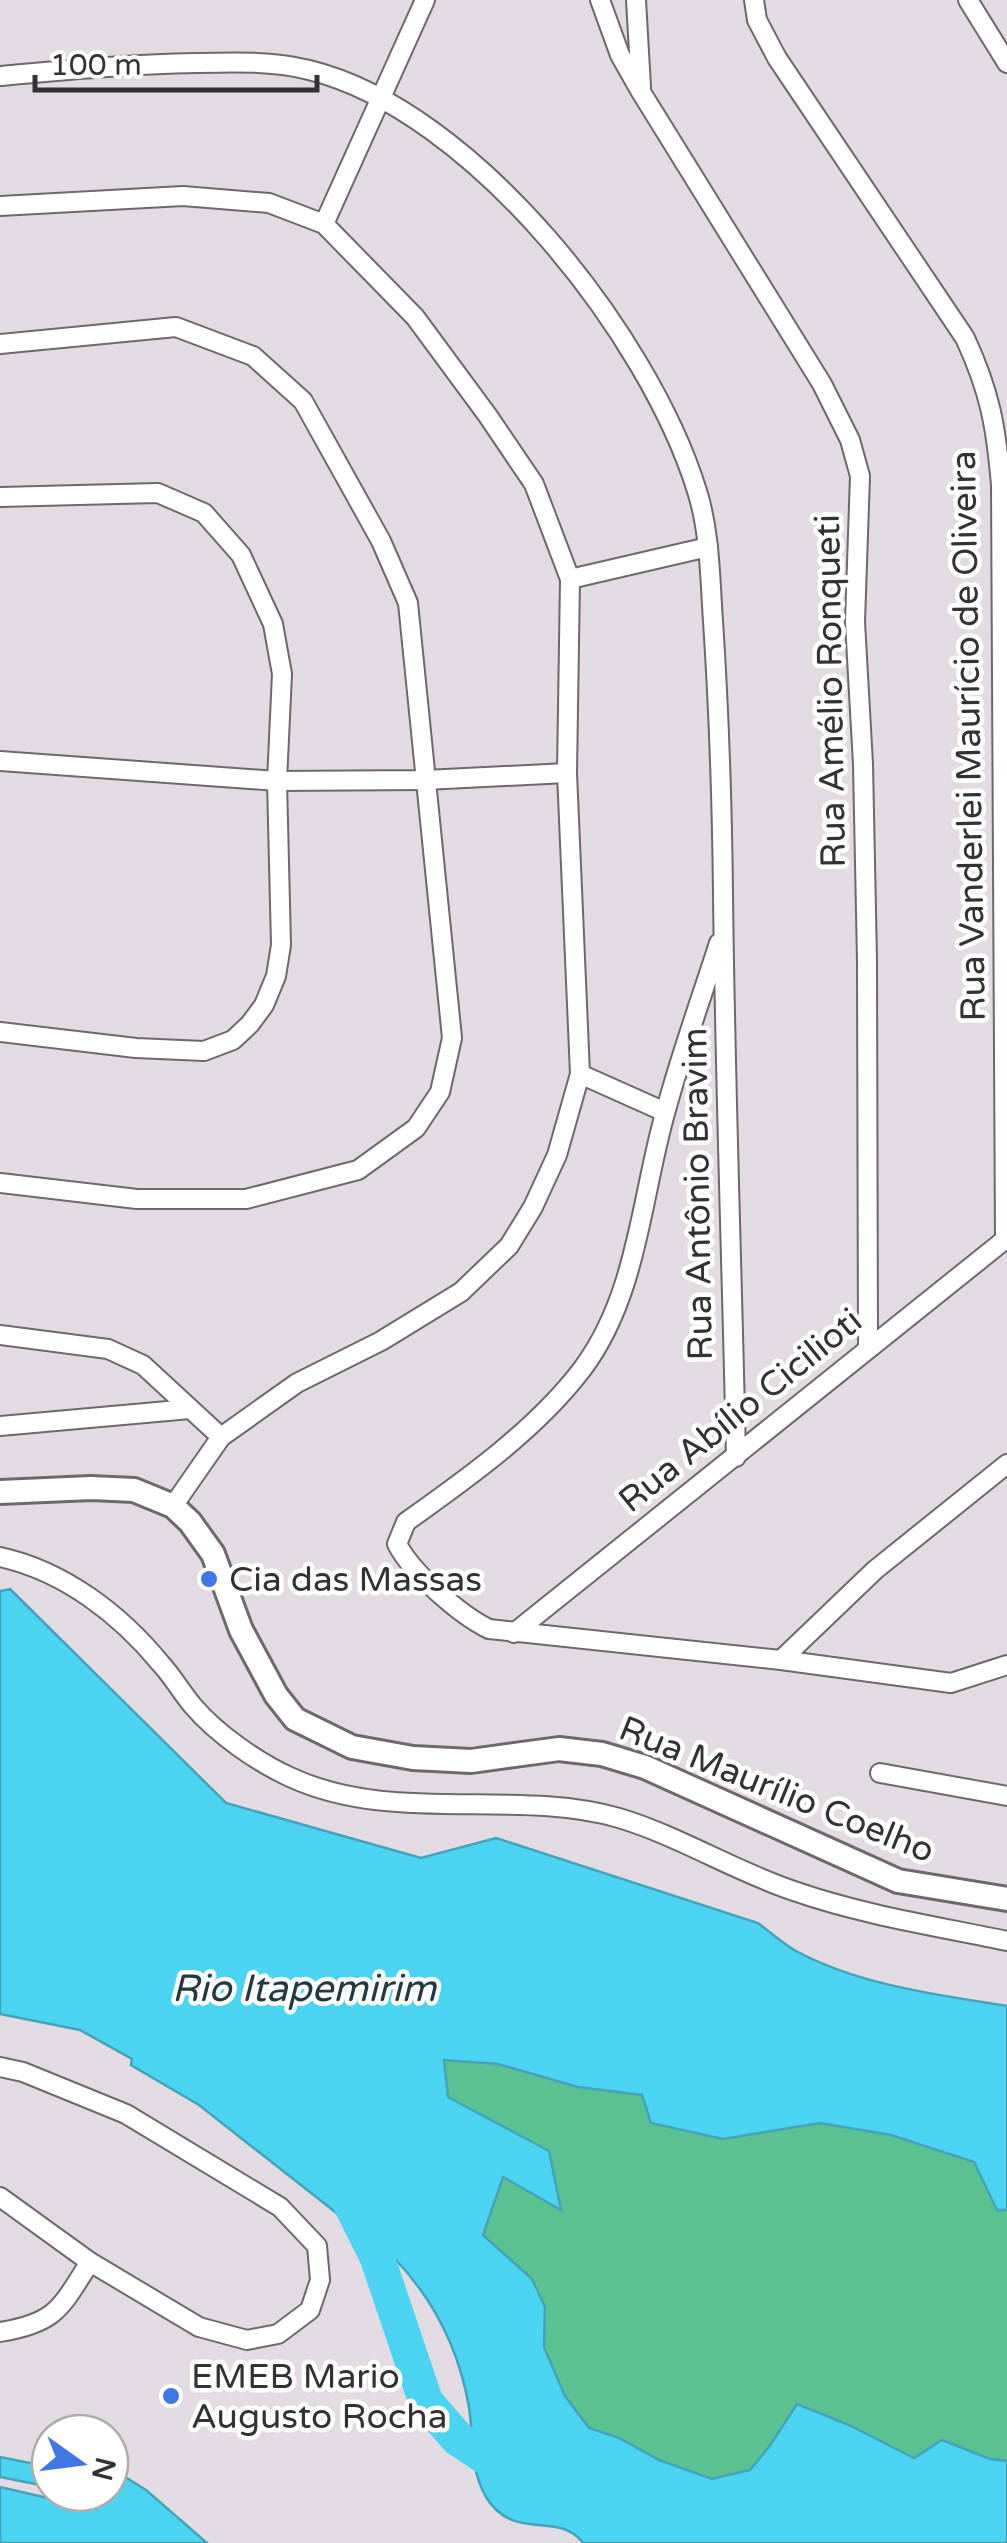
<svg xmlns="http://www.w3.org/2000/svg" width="1007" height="2543" font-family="'Varela Round',sans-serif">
<rect width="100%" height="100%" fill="#e3dbe2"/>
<polygon fill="#5ac290" points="444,2059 498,2064 578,2087 642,2095 723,2139 820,2123 891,2135 974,2162 997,2210 1007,2210 1007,2461 990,2459 942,2440 914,2458 849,2425 797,2404 769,2447 750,2470 712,2479 659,2460 619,2438 589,2428 565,2396 544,2347 545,2308 532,2279 483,2236 503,2176 560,2209 549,2152 448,2097"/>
<g fill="#4bd4f1" stroke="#44a3b8" stroke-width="2.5">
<path d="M 10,1589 L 226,1803 L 421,1858 L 496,1838 L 758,1923 C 770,1932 783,1944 796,1951 C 859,1985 938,1995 1007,2006 L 1007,2210 L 997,2210 L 974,2162 L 891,2135 L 820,2123 L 723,2139 L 651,2123 L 642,2095 L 578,2087 L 498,2064 L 444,2060 L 448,2097 L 549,2151 L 561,2210 L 503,2177 L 483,2235 L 532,2279 L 545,2307 L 544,2347 L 565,2396 L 589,2428 L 619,2438 L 659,2460 L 712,2479 L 750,2470 L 769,2447 L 797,2404 L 849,2425 L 914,2458 L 942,2440 L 990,2459 L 1007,2461 L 1007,2543 L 583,2543 C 559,2510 514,2543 486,2497 C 469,2467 474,2439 469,2407 C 459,2350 435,2301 395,2259 L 199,2105 L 131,2065 L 132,2059 L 80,2030 L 0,2014 L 0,1591 Z"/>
<polygon points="0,2457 50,2467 50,2487 0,2477"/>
<polygon points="114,2470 146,2490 207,2543 0,2543 0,2487 96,2509 99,2497 81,2493 110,2493 110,2472"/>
</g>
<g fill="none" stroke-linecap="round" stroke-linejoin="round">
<polyline stroke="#4bd4f1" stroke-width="35" points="347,2197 377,2257 426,2402 458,2439 511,2474"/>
<defs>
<g id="minor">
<polyline points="600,0 620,55 641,92 822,384 850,440 860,476 855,622 863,764 867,961 868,1348"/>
<polyline points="636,0 641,87"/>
<path d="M 754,0 L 757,20 L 777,58 L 965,338 C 990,392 996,426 1001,485 L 1005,1240"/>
<polyline points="968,0 1007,63"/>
<path d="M 0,76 C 66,70 131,64 197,63 C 234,62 273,61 309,70 C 473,110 649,335 697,491 C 710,532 710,578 713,621 C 719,712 722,802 723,893 C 725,1081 732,1269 736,1457"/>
<polyline points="0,206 183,196 269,203 324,224 415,317 488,416 534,484 570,579 567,773 580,1074 557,1155 533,1207 509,1246 461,1292 381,1341 297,1383 221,1437 173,1506"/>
<polyline points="324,224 425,0"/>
<polyline points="0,344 176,327 253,356 303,401 381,541 408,603 452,1038 440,1092 416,1128 358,1170 246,1199 137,1199 0,1183"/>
<polyline points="0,497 158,493 204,513 241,555 273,624 282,674 277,781 281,945 276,976 264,1005 250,1024 233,1040 204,1051 136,1048 0,1032"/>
<polyline points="570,579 708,547"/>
<polyline points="0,761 277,781 425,780 567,773"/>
<path d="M 719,943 C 701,999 681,1054 666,1110 C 641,1196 638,1294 583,1368 C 537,1429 468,1478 406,1522 L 397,1544 C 412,1573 460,1615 489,1629 L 781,1660 L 951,1683 L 1007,1665"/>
<polyline points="580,1074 665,1112"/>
<polyline points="0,1335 108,1349 143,1365 221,1437"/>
<polyline points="0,1426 190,1409"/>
<path d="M 0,1557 C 64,1571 120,1614 161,1664 C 173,1677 182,1693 193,1706 C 217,1734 257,1762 290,1777 C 393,1825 515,1788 619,1818 C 679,1836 734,1871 794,1891 C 863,1915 935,1926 1007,1941"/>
<polyline points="514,1633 1007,1238"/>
<polyline points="781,1660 875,1570 1007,1464"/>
<polyline points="880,1773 1007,1796"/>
<polyline points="0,2067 23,2072 126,2114 280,2207 317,2246 320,2280 310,2310 278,2334 247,2340 199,2327 90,2262 0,2197"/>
<path d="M 0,2332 C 57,2323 61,2307 90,2262"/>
</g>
<polyline id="major" points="0,1492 91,1488 134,1490 173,1506 190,1522 213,1554 241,1630 276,1695 295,1719 352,1747 413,1758 471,1761 559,1749 602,1754 645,1767 898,1881 1007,1899"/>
</defs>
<use href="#minor" stroke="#6e676d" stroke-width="22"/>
<use href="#major" stroke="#6e676d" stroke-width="28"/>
<use href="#minor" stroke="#fff" stroke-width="18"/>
<use href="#major" stroke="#fff" stroke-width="22"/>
</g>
<g fill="#4176e6" stroke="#fff" stroke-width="4">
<circle cx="209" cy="1579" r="10"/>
<circle cx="171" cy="2396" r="10"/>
</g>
<g text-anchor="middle" stroke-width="9" stroke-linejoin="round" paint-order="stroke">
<g font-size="35" fill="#343134" stroke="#fff">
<text transform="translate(830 691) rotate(-91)" y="12">Rua Amélio Ronqueti</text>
<text transform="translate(968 736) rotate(-91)" y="12">Rua Vanderlei Maurício de Oliveira</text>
<text transform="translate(697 1194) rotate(-91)" y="12">Rua Antônio Bravim</text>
<text transform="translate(740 1410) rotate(-39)" y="12">Rua Abílio Cicilioti</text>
<text transform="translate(777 1789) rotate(22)" y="12">Rua Maurílio Coelho</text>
</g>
<g font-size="35" fill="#343134" stroke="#fff" text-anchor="start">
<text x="229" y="1591">Cia das Massas</text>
<text x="191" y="2388">EMEB Mario<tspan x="191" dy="40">Augusto Rocha</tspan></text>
</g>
<g font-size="38" font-style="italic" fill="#22393f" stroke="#fff">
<text x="304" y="2001">Rio Itapemirim</text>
</g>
</g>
<g transform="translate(80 2463) rotate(104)"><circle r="48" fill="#ffffff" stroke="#aeadae" stroke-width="2.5"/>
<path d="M0-8L18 38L0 25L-18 38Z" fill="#4176e6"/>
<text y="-15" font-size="28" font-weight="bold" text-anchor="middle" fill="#343134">N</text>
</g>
<path d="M35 75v15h282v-15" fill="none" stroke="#343134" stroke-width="5"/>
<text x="50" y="75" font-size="30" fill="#343134" stroke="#ffffff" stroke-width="8" paint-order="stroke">100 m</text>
</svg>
